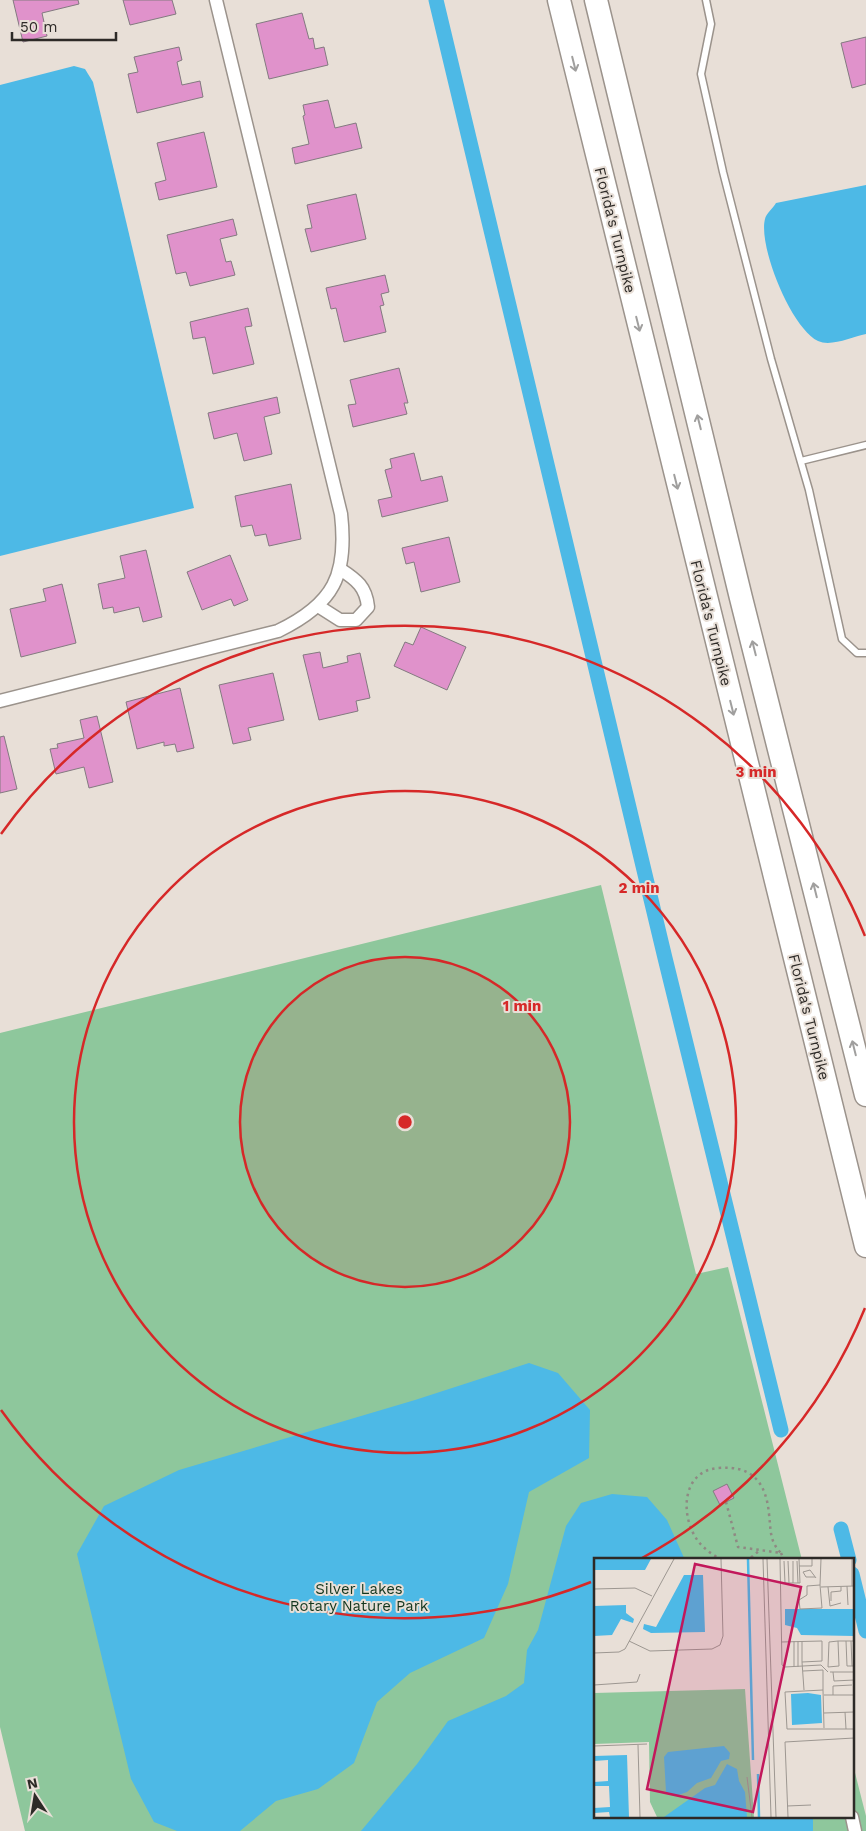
<svg xmlns="http://www.w3.org/2000/svg" width="866" height="1831" font-family="'Work Sans',sans-serif">
<rect width="100%" height="100%" fill="#e8dfd7"/>
<polygon fill="#8ec79c" points="601,885 696,1274 728,1267 802,1560 595,1560 595,1817 852,1817 852,1761 866,1816 866,1831 25,1831 0,1727 0,1033"/>
<g fill="#4db9e6">
<polygon points="74,66 85,69 93,82 194,508 0,556 0,85"/>
<path d="M 866,185 L 866,334 C 852,337 831,347 818,341 C 791,328 758,246 765,219 C 766,214 773,208 776,203 Z"/>
<polygon points="529,1363 558,1373 590,1410 589,1458 529,1492 508,1584 484,1638 410,1673 377,1702 354,1763 318,1789 276,1801 240,1831 177,1831 154,1822 131,1779 77,1554 104,1506 179,1470 415,1400"/>
<polygon points="612,1494 647,1497 667,1520 685,1560 595,1560 595,1817 813,1817 813,1831 361,1831 417,1764 448,1721 506,1696 524,1683 527,1650 538,1630 566,1526 581,1503"/>
</g>
<g fill="none" stroke-linecap="round" stroke-linejoin="round">
<g stroke="#4db9e6" stroke-width="15">
<polyline points="436,0 665,958 781,1430"/>
<polyline points="841,1529 849,1560"/>
<polyline points="852,1574 866,1631"/>
</g>
</g>
<g fill="#e092cb" stroke="#837a80">
<polygon points="13,0 78,0 79,4 42,13 47,36 23,42"/>
<polygon points="123,0 172,0 176,14 130,25"/>
<polygon points="302,13 309,39 313,38 315,49 324,47 328,65 269,79 256,24"/>
<polygon points="866,37 866,84 852,88 841,43"/>
<polygon points="179,47 182,60 177,62 182,85 200,81 203,97 137,113 128,74 138,72 134,57"/>
<polygon points="328,100 335,128 356,123 362,148 295,164 292,148 309,144 303,116 305,115 303,105"/>
<polygon points="204,132 217,187 159,200 155,183 166,180 157,143"/>
<polygon points="356,194 366,239 311,252 305,229 312,228 307,205"/>
<polygon points="233,219 237,235 220,239 226,262 231,261 235,275 190,286 186,272 176,274 167,235"/>
<polygon points="385,275 389,292 381,294 384,305 380,306 386,332 344,342 336,308 331,309 326,288"/>
<polygon points="248,308 252,326 245,327 254,364 213,374 205,337 193,339 190,322"/>
<polygon points="399,368 408,403 404,403 407,414 353,427 348,405 356,404 350,380"/>
<polygon points="277,397 280,413 264,417 272,454 244,461 237,433 214,439 208,413"/>
<polygon points="414,453 421,481 442,476 448,501 382,517 378,500 392,497 385,470 392,468 390,459"/>
<polygon points="291,484 301,539 269,546 266,534 255,536 252,525 241,527 235,496"/>
<polygon points="449,537 460,582 421,592 414,562 406,564 402,548"/>
<polygon points="146,550 162,617 143,622 139,607 114,613 113,607 103,609 98,584 125,578 120,556"/>
<polygon points="230,555 248,600 234,606 231,599 202,610 187,572"/>
<polygon points="62,584 76,643 21,657 10,609 46,601 43,589"/>
<polygon points="421,627 466,647 447,690 394,666 405,642 413,645"/>
<polygon points="320,652 323,668 348,662 347,656 360,653 370,698 356,701 358,711 319,720 303,655"/>
<polygon points="273,673 284,720 248,728 251,740 233,744 219,685"/>
<polygon points="180,688 194,748 177,752 175,744 164,746 164,742 137,749 126,702"/>
<polygon points="97,716 113,782 89,788 84,767 56,774 50,749 58,748 57,744 84,738 80,720"/>
<polygon points="4,736 17,789 0,793 0,737"/>
<polygon points="727,1484 734,1498 720,1505 713,1491"/>
</g>
<g fill="none" stroke-linecap="round" stroke-linejoin="round">
<defs>
<g id="lane">
<polyline points="706,0 711,24 701,74 723,172 771,359 809,490 842,639 857,653 866,653"/>
<polyline points="801,461 866,445"/>
</g>
<g id="street">
<path d="M 318,606 L 340,620 L 356,620 L 368,607 C 366,587 357,580 340,569"/>
<path d="M 0,701 L 278,631 C 334,604 348,575 341,514 L 216,0"/>
<polyline points="852,1817 855,1831"/>
</g>
<g id="highway">
<polyline points="559,0 866,1246"/>
<polyline points="596,0 741,598 866,1095"/>
</g>
</defs>
<use href="#lane" stroke="#9b938c" stroke-width="9"/>
<use href="#street" stroke="#9b938c" stroke-width="15"/>
<use href="#highway" stroke="#9b938c" stroke-width="25"/>
<g stroke="#8f8983" stroke-width="2.5" stroke-dasharray="2.5 4" stroke-linecap="butt">
<polyline points="726,1502 738,1547 760,1550 748,1560"/>
<polyline points="781,1553 784,1560"/>
<path d="M 722,1560 C 713,1555 704,1549 698,1541 C 680,1517 681,1471 718,1468 C 751,1465 766,1481 769,1514 C 771,1529 769,1541 781,1553 L 760,1550"/>
</g>
<use href="#lane" stroke="#fff" stroke-width="6"/>
<use href="#street" stroke="#fff" stroke-width="12"/>
<use href="#highway" stroke="#fff" stroke-width="22"/>
</g>
<defs><path id="oneway-shaft" d="M-6 0H5M1.5-3L5.5 0L1.5 3" fill="none" stroke-width="1.6" stroke-linecap="round" stroke-linejoin="round" transform="scale(1.25)"/></defs>
<g stroke="#a09f9e">
<use href="#oneway-shaft" transform="translate(574 64) rotate(76)"/>
<use href="#oneway-shaft" transform="translate(638 324) rotate(76)"/>
<use href="#oneway-shaft" transform="translate(699 422) rotate(-104)"/>
<use href="#oneway-shaft" transform="translate(676 482) rotate(76)"/>
<use href="#oneway-shaft" transform="translate(754 648) rotate(-104)"/>
<use href="#oneway-shaft" transform="translate(732 708) rotate(76)"/>
<use href="#oneway-shaft" transform="translate(815 890) rotate(-104)"/>
<use href="#oneway-shaft" transform="translate(854 1048) rotate(-104)"/>
</g>
<circle cx="405" cy="1122" r="165" fill="#d62828" fill-opacity=".12"/>
<g fill="none" stroke="#d62828" stroke-width="2.5">
<circle cx="405" cy="1122" r="165"/>
<circle cx="405" cy="1122" r="331"/>
<path d="M865 1308A496 496 0 0 1 642 1558M591 1582A496 496 0 0 1 1 1410M1 834A496 496 0 0 1 865 936"/>
</g>
<g text-anchor="middle" stroke-width="4" stroke-linejoin="round" paint-order="stroke">
<g font-size="15" fill="#2d2a27" stroke="#e8dfd7">
<text transform="translate(615 230) rotate(76)" y="5">Florida's Turnpike</text>
<text transform="translate(711 623) rotate(76)" y="5">Florida's Turnpike</text>
<text transform="translate(809 1017) rotate(76)" y="5">Florida's Turnpike</text>
</g>
<g font-size="15" fill="#13361e" stroke="#e8dfd7">
<text x="359" y="1594">Silver Lakes<tspan x="359" dy="17">Rotary Nature Park</tspan></text>
</g>
</g>
<g transform="translate(594 1558)">
<rect width="260" height="260" fill="#e8dfd7"/>
<path d="M 151,131 L 160,259 L 63,259 L 56,244 L 55,184 L 0,186 L 0,135 Z" fill="#8ec79c"/>
<path d="M 0,1 L 57,1 L 51,12 L 0,12 ZM 90,17 L 109,17 L 111,74 L 57,75 L 49,71 L 50,66 L 62,69 ZM 32,47 L 32,55 L 40,61 L 39,65 L 27,61 L 18,77 L 0,78 L 0,48 ZM 191,51 L 260,51 L 260,78 L 207,77 L 203,70 L 191,67 ZM 214,135 L 227,137 L 228,165 L 198,167 L 197,136 ZM 130,188 L 136,195 L 135,201 L 127,203 L 117,220 L 103,225 L 93,234 L 82,238 L 72,234 L 70,199 L 74,194 ZM 33,197 L 35,259 L 16,259 L 15,254 L 0,255 L 0,250 L 16,249 L 15,228 L 0,228 L 0,224 L 14,223 L 14,202 L 0,203 L 0,198 ZM 133,206 L 143,211 L 145,223 L 151,234 L 153,259 L 70,259 L 111,230 L 121,227 Z" fill="#4db9e6"/>
<path fill="none" stroke="#4db9e6" stroke-width="2.5" d="M 154,1 L 159,202M 164,216 L 165,259"/>
<path fill="none" stroke="#9d9791" stroke-width="1" d="M 169,1 L 177,259M 173,1 L 182,259M 186,1 L 188,107 L 191,109 L 227,107 L 234,114M 258,1 L 258,28M 190,3 L 191,25 L 206,25 L 205,1M 194,3 L 195,25M 199,3 L 199,25M 203,3 L 204,25M 205,8 L 218,8 L 218,1M 221,19 L 212,19 L 209,14 L 216,12 L 222,20M 226,27 L 228,50 L 206,51 L 205,42 L 213,37 L 213,28 ZM 226,27 L 227,1M 253,28 L 254,47M 227,29 L 260,28M 234,29 L 236,48 L 247,45M 0,31 L 41,30 L 58,38M 237,43 L 237,34 L 247,33 L 247,29M 35,83 L 56,93 L 118,91 L 126,87 L 129,78 L 127,1M 200,83 L 200,109M 204,83 L 204,109M 208,83 L 208,104M 244,83 L 245,108 L 234,109 L 235,84 L 244,83 L 260,83M 252,83 L 253,108 L 260,108M 257,83 L 258,108M 187,84 L 228,83 L 228,103 L 208,104 L 210,132M 0,95 L 25,94 L 31,91 L 80,1M 209,113 L 229,112 L 229,132M 236,114 L 260,114M 239,114 L 240,123 L 260,122 L 260,114M 0,127 L 43,124 L 46,116M 230,137 L 260,137M 239,137 L 239,128 L 258,127M 251,154 L 252,171M 230,155 L 260,154M 230,170 L 229,132 L 191,134 L 193,171 L 260,171M 44,187 L 46,259M 0,188 L 53,186M 153,219 L 158,259M 193,248 L 217,247M 194,259 L 191,184 L 260,180"/>
<path fill="#c2185b" fill-opacity="0.15" stroke="#c2185b" stroke-width="2.5" d="M 101,6 L 207,29 L 159,254 L 53,231 Z"/>
<rect width="260" height="260" fill="none" stroke="#2d2a27" stroke-width="2.5"/>
</g>
<circle cx="405" cy="1122" r="8" fill="#d62828" stroke="#e8dfd7" stroke-width="2.5"/>
<g font-size="15" text-anchor="middle" font-weight="bold" fill="#d62828" stroke="#e8dfd7" stroke-width="4" stroke-linejoin="round" paint-order="stroke">
<text x="756" y="777">3 min</text>
<text x="639" y="893">2 min</text>
<text x="522" y="1011">1 min</text>
</g>
<g transform="translate(35 1796) rotate(348)" stroke="#e8dfd7" stroke-width="4" paint-order="stroke">
<path d="M0-4L9 19L0 12L-9 19Z" fill="#2d2a27"/>
<text y="-8" font-size="14" font-weight="bold" text-anchor="middle" fill="#2d2a27">N</text>
</g>
<path d="M12 32v8h104v-8" fill="none" stroke="#2d2a27" stroke-width="2.5"/>
<text x="20" y="32" font-size="15" fill="#2d2a27" stroke="#e8dfd7" stroke-width="4" paint-order="stroke">50 m</text>
</svg>
